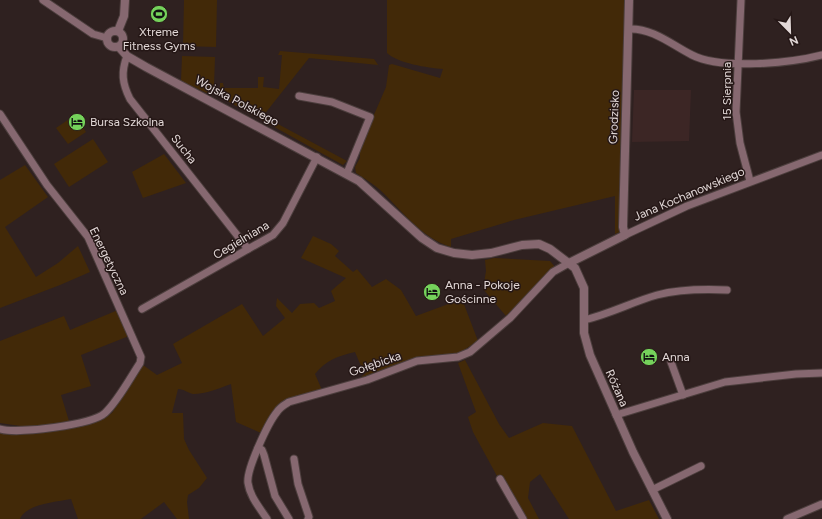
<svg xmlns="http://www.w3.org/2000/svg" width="822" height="519" font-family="Figtree,sans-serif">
<rect width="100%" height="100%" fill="#2f2120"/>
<polygon fill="#3c2625" points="634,90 691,90 689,141 632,142"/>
<g fill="#422908">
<polygon points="184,0 217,0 216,47 183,46"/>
<path d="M 387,0 L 626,0 L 620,232 L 615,234 L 615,196 L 514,220 L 451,239 L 451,247 C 421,238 402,210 379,189 C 372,183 364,178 356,173 L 355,167 L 360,158 L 360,147 L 386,87 L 389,65 L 392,64 L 440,78 L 443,69 C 428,68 397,63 387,53 Z"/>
<polygon points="280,51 374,59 381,69 378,65 309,58 263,116 347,161 343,165 220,97 220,83 223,83 224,88 258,88 258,77 264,77 263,87 279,89 282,55 278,55"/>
<polygon points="182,56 215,57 214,86 211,95 181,81"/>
<polygon points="75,115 86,132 68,144 56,128"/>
<polygon points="93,139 108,162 69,187 54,164"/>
<polygon points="164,154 186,183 143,198 132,172"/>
<polygon points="25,165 48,197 5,227 36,277 58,263 78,246 90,272 60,285 0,308 0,180"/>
<path d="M 313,236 L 331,244 L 339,251 L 335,256 L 353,272 L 357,269 L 372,287 L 386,279 L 401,290 L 416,316 L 462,299 L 478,341 L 459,353 L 417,357 L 360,378 L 368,371 L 361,366 L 355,352 C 338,356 326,360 315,374 L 322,390 C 282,400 282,396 261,433 L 236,422 L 231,384 C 220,388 206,394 193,394 C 188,393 184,389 178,389 L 172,413 L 183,413 L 184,439 L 189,450 L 207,478 L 199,488 L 188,495 L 187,502 L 189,519 L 177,519 L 164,502 L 141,519 L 78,519 L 71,499 C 56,502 26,504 20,519 L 0,519 L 0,431 L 19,434 L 35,433 L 97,422 L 112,413 L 143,365 L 157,375 L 182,363 L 173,344 L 242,304 L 263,336 L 285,318 L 276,306 L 277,298 L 292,313 L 300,304 L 314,303 L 319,308 L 335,301 L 331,291 L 346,278 L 301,258 Z"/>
<polygon points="494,258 550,261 555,267 506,316 483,289 486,271 485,260"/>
<polygon points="118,310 129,336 81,355 91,386 61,395 69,421 35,428 0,423 0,341 64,316 70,330"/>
<polygon points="465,360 499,424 509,438 543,423 572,426 616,511 649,500 659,519 569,519 540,474 530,482 528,498 539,519 526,519 502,475 497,476 473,432 468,417 476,412 458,363"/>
</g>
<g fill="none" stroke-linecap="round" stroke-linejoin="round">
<defs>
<g id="minor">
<polyline points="43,0 93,34 107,38"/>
<polyline points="741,0 736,112 740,143 750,181"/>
<path d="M 629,29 C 653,28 672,45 692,55 C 721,70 791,63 822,55"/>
<path d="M 127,56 C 121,72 122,83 130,99 L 248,249"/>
<polyline points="299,96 332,102 370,117 347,173"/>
<path d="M 0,114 L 47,185 L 88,237 L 141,357 L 140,363 C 130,378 118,401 105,413 C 92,425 18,434 0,429"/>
<polyline points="625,235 687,206 822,155"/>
<polyline points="142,309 273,235 283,223 317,157"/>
<path d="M 584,320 C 610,314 632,302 657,295 C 680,289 704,289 727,290"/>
<polyline points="671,362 683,395"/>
<polyline points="616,415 725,382 796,374 822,373"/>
<polyline points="258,448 262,450 264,455 275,496 289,519"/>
<polyline points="294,459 298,484 309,517 308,519"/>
<polyline points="500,479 523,519"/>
<polyline points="652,490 701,466"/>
<path d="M 267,519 C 260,508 250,497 248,483 C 246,470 268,423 277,412 C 280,407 284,405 289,402 L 367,380 L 417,361 L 458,357 L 470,352 L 510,318 L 553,272 L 569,263"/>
<polyline points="787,519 822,504"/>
</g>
<g id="tertiary">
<circle cx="115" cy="39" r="8"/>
<polyline points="118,31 124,16 125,0"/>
<polyline points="119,47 127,56 146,67 359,181 422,238 437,248 454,253 472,255 491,253 522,245 539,244 550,249 575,268 584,288 584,333 590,355 633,452 667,519"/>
<polyline points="569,263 625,235 623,227 629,0"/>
</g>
</defs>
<use href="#minor" stroke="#4c3e3d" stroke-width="9"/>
<use href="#tertiary" stroke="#4c3e3d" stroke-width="10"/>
<use href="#minor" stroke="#866870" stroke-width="7"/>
<use href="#tertiary" stroke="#866870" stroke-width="8"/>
</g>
<defs>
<symbol id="stadium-disc" viewBox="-11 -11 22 22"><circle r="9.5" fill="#75d25b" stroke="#251716"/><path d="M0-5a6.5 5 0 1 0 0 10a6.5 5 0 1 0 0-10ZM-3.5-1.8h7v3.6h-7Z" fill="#111"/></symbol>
<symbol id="hotel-disc" viewBox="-11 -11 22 22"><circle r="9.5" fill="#75d25b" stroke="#251716"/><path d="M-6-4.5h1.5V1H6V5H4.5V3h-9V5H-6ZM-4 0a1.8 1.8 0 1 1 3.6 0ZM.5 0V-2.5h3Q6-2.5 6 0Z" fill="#111"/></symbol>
</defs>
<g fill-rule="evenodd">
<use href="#stadium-disc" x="149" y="4" width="20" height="20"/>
<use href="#hotel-disc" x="67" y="112" width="20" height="20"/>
<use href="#hotel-disc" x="422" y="282" width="20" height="20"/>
<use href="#hotel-disc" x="639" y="347" width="20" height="20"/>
</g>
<g text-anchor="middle" stroke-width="3" stroke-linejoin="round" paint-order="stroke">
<g font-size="12" fill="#e2d8d7" stroke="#251716" text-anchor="start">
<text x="159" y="36" text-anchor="middle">Xtreme<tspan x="159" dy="14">Fitness Gyms</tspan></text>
<text x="90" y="126">Bursa Szkolna</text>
<text x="445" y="289">Anna - Pokoje<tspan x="445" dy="14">Gościnne</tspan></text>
<text x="662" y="361">Anna</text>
</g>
<g font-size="12" fill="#e2d8d7" stroke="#251716">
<text transform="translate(727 91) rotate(-90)" y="4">15 Sierpnia</text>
<text transform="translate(237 101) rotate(28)" y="4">Wojska Polskiego</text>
<text transform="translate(614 117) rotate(-88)" y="4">Grodzisko</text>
<text transform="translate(184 149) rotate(52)" y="4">Sucha</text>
<text transform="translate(689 194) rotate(-23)" y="4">Jana Kochanowskiego</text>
<text transform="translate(241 240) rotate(-31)" y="4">Cegielniana</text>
<text transform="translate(109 261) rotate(64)" y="4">Energetyczna</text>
<text transform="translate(375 364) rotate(-19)" y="4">Gołębicka</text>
<text transform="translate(617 388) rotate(66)" y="4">Różana</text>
</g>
</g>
<g transform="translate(790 32) rotate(157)" stroke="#251716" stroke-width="3" paint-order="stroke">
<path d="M0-3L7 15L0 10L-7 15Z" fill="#e2d8d7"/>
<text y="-6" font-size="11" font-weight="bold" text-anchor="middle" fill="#e2d8d7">N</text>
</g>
</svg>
